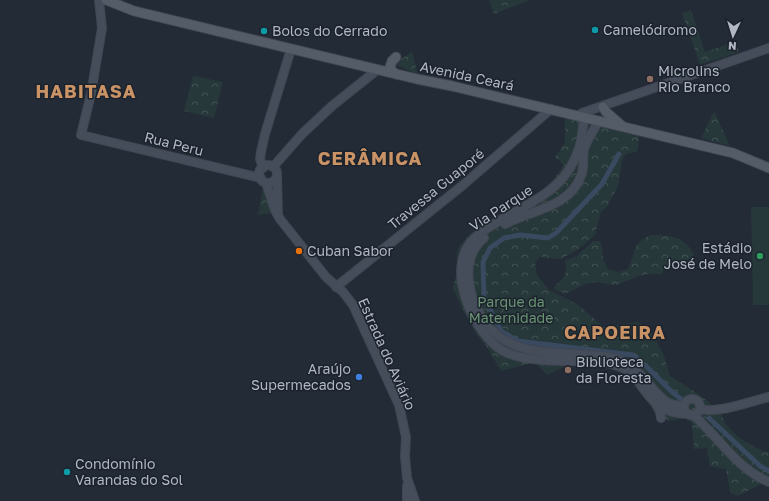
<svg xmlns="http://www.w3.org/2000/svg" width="769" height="501" font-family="'Golos Text',sans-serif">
<defs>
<pattern id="forest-crowns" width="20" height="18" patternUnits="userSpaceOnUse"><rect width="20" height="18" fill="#263839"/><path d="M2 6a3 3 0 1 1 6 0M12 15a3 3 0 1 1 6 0" fill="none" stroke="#435354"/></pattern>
</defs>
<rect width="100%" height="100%" fill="#232b37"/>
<polygon fill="#263839" points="751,207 769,207 769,305 753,305"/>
<g fill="url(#forest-crowns)">
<polygon points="489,0 530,0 494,14"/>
<polygon points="691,10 705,52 735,42 739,52 700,65 682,13"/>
<polygon points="412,51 418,75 395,64"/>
<polygon points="193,76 223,82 214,118 184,111"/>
<polygon points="714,111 730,146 701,138"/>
<path d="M 565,114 L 639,135 L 638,149 L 636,152 L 626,154 L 622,160 L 618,186 L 607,207 L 601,211 L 595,235 L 580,248 L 561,259 L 540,257 L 535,262 L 537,275 L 549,290 L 577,304 L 604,327 L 638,322 L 648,327 L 654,336 L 664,356 L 670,376 L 700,395 L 712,405 L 720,404 C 720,412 723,421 728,427 C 735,436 758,451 769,452 L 769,485 L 763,483 L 740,495 C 736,496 733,495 730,492 L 726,469 L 710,466 L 707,448 L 694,449 L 692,423 L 685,418 L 669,421 L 657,414 L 628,378 C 615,367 587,362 570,365 C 563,366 555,372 547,375 L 536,363 L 531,363 L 501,371 L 487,347 L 477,335 L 466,316 L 453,289 L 457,271 L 457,253 L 460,245 L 470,234 L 479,226 L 541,191 C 550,183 558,175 564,165 L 555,157 L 565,143 Z"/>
<polygon points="263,188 272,213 258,215"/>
<path d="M 651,235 C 670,235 685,236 694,255 C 687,264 677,261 668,266 C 666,267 663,271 661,274 L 648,274 L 638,276 L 617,285 L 596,282 L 585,284 L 565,294 L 555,290 L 554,287 C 565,277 568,275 565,260 L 577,256 L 593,241 L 600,241 L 602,248 L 603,259 L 608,269 L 618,272 L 628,269 C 636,252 631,244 651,235 Z"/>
</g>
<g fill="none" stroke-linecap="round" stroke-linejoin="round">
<g stroke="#39495f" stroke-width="5">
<path d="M 619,154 L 602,184 L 556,233 L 548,238 L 520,235 L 504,238 L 490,248 L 483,262 L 484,297 L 501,331 L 518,341 L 633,355 C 651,368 664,387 682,400"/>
<polyline points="709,418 760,466 769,471"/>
</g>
<defs>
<g id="secondary">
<polyline points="99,0 102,28 91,94 81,135 261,178"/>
<polyline points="580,116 582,113 769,48"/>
<path d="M 584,118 C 583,127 582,137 580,145 C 568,187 538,199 504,218 C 493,225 479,232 470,243 C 448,272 471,325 496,346 C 502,352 512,355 520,357 C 550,364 581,358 611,364 C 638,369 639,389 657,404 C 665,412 677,413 688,414"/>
<circle cx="268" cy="174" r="9"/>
<polyline points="273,167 302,134 332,106 377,70"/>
<polyline points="263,168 260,159 261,152 265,134 291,49"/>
<polyline points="277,177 278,214"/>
<polyline points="266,183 275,210 280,219 326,277 343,292 353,305 399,405 406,437 405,456 407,478 415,501"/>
<path d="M 505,224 C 531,210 569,208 581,176 C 585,166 582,159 584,149 C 587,140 594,130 598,122"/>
<path d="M 484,238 C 469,250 466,270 470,288 C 472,301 478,312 486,323 C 512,360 562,350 601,356 C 608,357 615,358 622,361 C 636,367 645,380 655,391 C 659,395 663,401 669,403 C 673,405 679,406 684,406"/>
<polyline points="336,287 463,185 551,109"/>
<circle cx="692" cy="407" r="8"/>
<polyline points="656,404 660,412 661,418"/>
<path d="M 700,409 C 717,414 751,401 769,397"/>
<path d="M 693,415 C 719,437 737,469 769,482"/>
<polyline points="407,501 407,486"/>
</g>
<g id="primary">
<polyline points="106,0 134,11 417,79 452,86 733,153 769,168"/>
<polyline points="396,74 393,72 390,67 392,61 396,57"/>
<polyline points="603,107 606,112 622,126"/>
</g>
</defs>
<use href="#secondary" stroke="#404651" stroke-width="10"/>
<use href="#primary" stroke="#404651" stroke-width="11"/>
<use href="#secondary" stroke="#454d5b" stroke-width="8"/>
<use href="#primary" stroke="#545c68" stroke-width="9"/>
</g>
<g fill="#0f9aa8" stroke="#1c232d" stroke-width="1.5">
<circle cx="595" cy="30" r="4"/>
<circle cx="264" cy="31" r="4"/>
<circle cx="67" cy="472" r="4"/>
</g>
<g fill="#8d6e63" stroke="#1c232d" stroke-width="1.5">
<circle cx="650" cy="79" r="4"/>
<circle cx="568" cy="370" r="4"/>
</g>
<circle fill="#e8710a" stroke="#1c232d" stroke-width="1.5" cx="299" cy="251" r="4"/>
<circle fill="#2e9e5b" stroke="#1c232d" stroke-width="1.5" cx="760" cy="256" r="4"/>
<circle fill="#3f7fe0" stroke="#1c232d" stroke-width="1.5" cx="359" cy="377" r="4"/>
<g text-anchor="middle" stroke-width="3" stroke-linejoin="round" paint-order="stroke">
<g font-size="14" fill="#b1b8c4" stroke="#1c232d" text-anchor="start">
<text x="603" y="35">Camelódromo</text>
<text x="272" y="36">Bolos do Cerrado</text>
<text x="658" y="76">Microlins<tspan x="658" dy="16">Rio Branco</tspan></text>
<text x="752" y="253" text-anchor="end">Estádio<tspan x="752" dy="16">José de Melo</tspan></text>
<text x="307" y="256">Cuban Sabor</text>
<text x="576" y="367">Biblioteca<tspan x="576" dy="16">da Floresta</tspan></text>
<text x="351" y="374" text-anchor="end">Araújo<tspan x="351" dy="16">Supermecados</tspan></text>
<text x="75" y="469">Condomínio<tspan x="75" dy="16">Varandas do Sol</tspan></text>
</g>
<g font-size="14" fill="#b1b8c4" stroke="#1c232d">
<text transform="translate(467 76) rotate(12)" y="5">Avenida Ceará</text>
<text transform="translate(174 144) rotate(14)" y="5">Rua Peru</text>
<text transform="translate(436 189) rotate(-39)" y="5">Travessa Guaporé</text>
<text transform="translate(501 208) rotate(-33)" y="5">Via Parque</text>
<text transform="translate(387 354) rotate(66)" y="5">Estrada do Aviário</text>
</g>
<g font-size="14" fill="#6a9374" stroke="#1c232d">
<text x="511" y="307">Parque da<tspan x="511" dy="16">Maternidade</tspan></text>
</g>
<g font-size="18" font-weight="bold" letter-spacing="1" fill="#ca9366" stroke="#1c232d">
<text x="86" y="98">HABITASA</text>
<text x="370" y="165">CERÂMICA</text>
<text x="615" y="339">CAPOEIRA</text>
</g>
</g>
<g transform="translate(733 36) rotate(184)" stroke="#1c232d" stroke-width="3" paint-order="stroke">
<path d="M0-3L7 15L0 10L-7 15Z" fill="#b1b8c4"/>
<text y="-6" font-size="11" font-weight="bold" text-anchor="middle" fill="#b1b8c4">N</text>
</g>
</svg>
